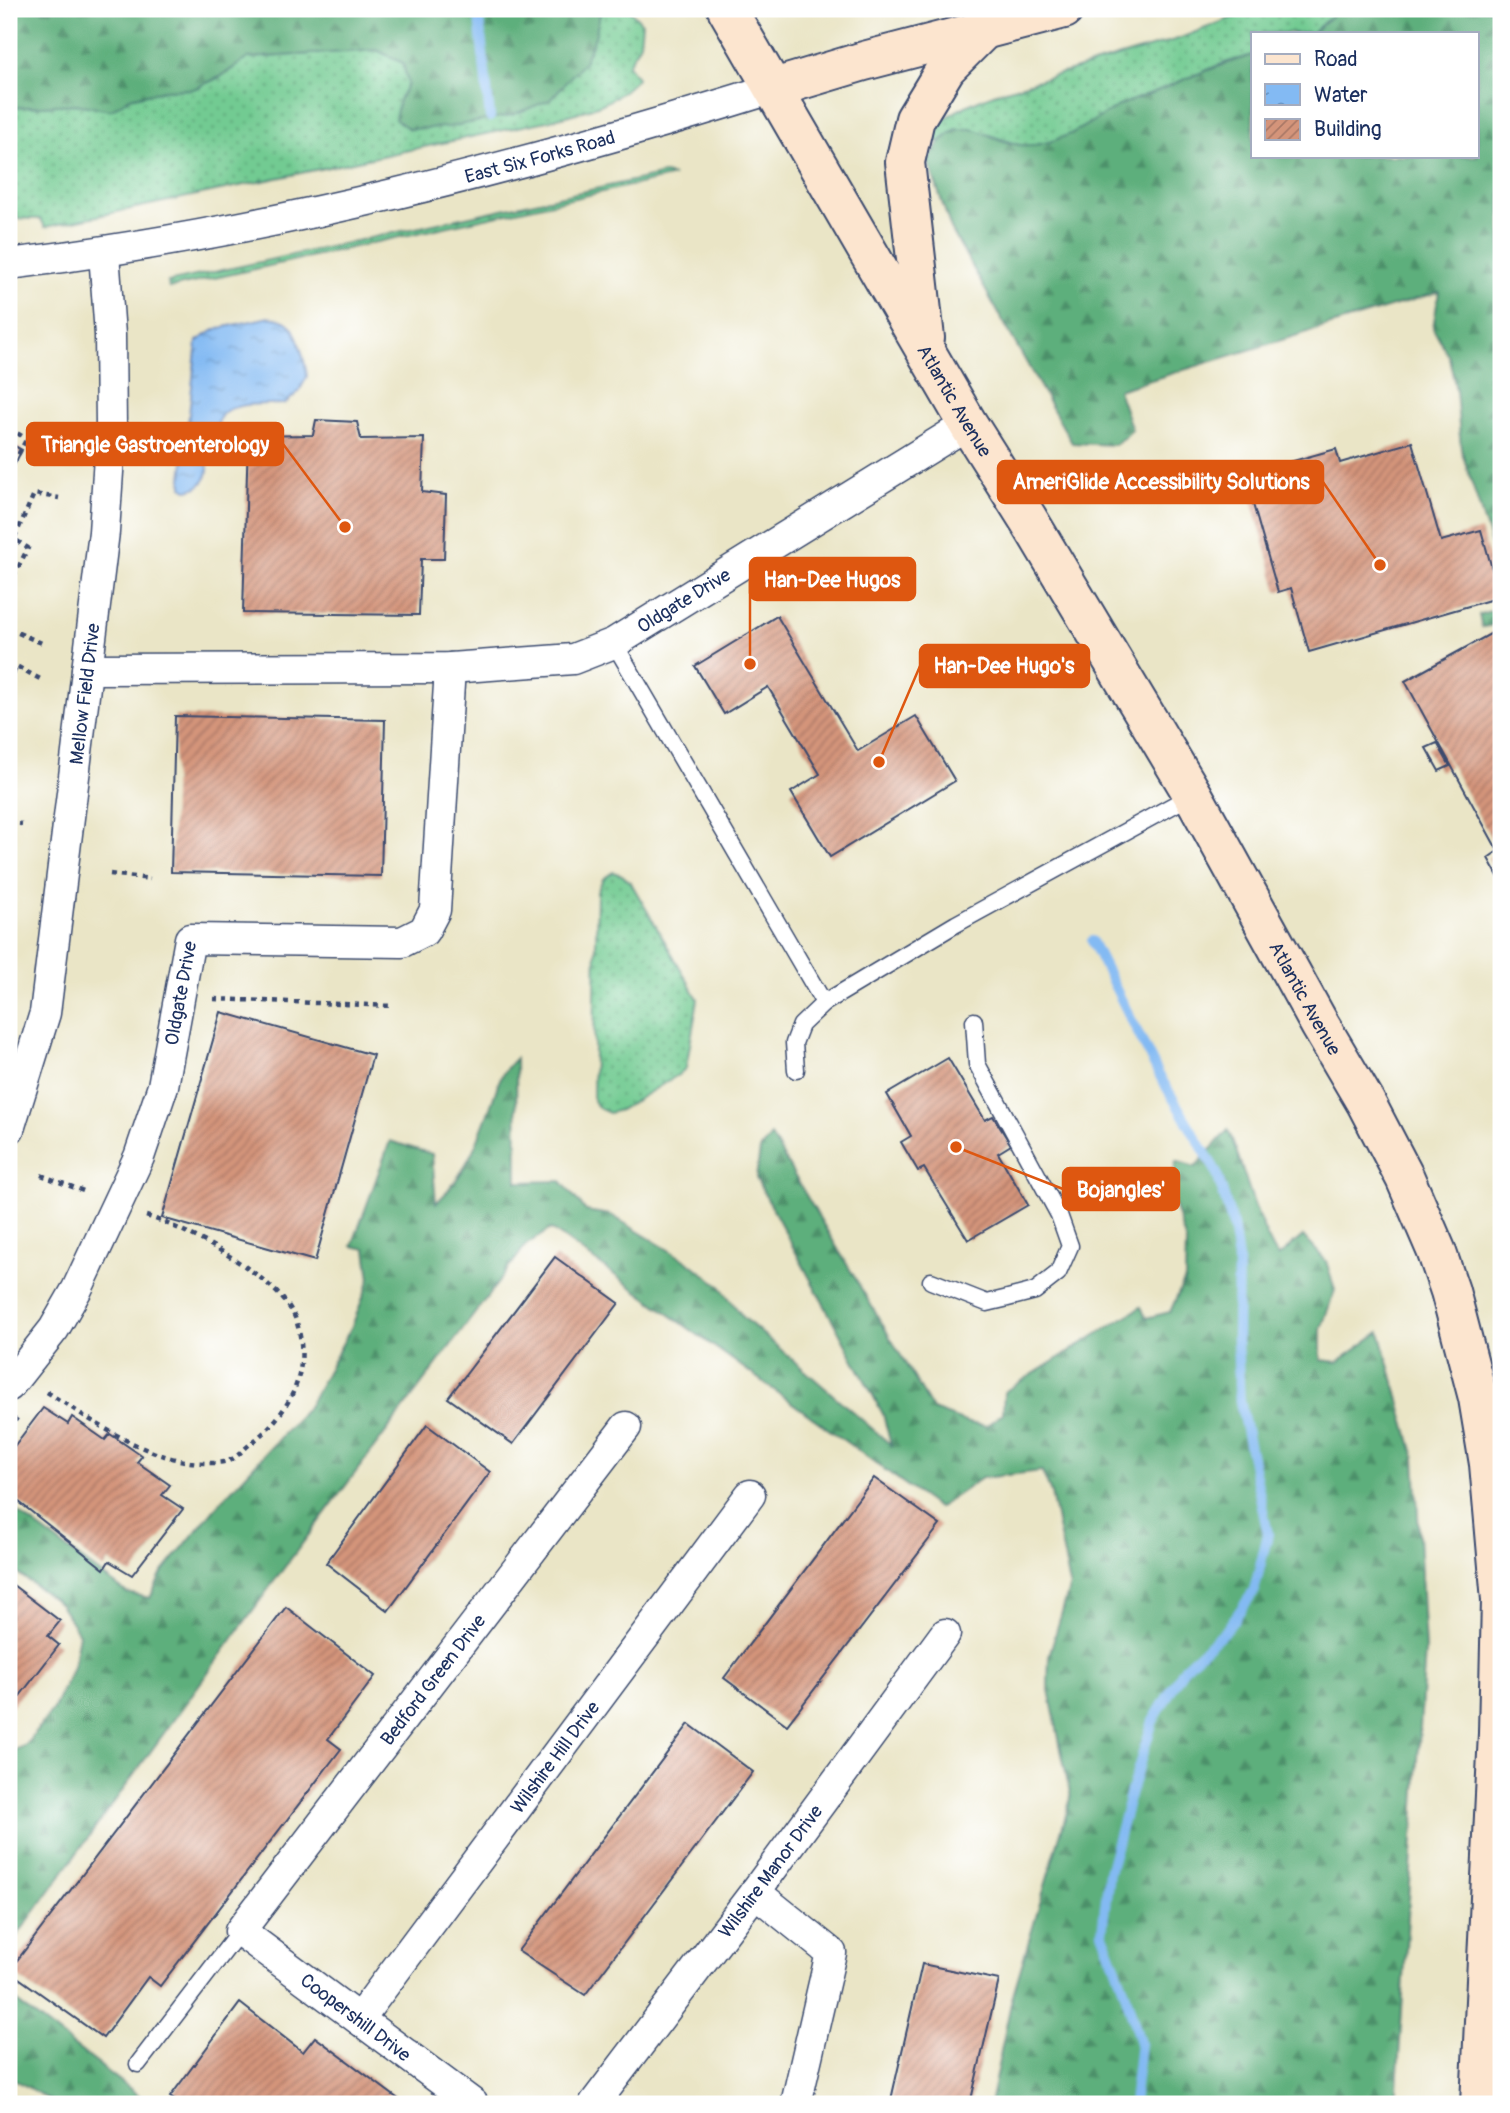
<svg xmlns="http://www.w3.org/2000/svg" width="1510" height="2113" font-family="Pangolin,sans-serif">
<defs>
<pattern id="grass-dots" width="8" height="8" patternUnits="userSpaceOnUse" patternTransform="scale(1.75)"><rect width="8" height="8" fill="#72cb92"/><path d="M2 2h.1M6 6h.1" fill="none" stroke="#5da57a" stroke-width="1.8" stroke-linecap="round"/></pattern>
<pattern id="forest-firs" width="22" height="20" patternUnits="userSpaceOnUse" patternTransform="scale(1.75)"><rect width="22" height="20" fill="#5daf7c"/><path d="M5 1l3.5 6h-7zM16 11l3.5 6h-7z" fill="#4c8f69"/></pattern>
<pattern id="water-ripples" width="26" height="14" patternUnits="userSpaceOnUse" patternTransform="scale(1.75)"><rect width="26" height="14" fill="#83baf3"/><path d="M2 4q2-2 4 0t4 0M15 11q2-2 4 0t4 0" fill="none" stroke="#6a98c8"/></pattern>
<pattern id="building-hatch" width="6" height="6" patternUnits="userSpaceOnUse" patternTransform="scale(1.75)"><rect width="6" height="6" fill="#d4947a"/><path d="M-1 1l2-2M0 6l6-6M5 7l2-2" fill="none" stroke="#ab7967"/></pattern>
</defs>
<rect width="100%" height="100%" fill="#fff"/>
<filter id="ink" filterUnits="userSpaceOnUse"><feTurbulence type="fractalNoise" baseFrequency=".0143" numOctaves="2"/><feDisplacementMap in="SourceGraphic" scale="14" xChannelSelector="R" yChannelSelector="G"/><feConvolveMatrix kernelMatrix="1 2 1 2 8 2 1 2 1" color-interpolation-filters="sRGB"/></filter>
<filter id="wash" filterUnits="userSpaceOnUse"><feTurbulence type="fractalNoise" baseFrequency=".00686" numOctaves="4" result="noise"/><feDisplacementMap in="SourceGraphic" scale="28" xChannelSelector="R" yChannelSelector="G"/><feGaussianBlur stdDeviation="1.57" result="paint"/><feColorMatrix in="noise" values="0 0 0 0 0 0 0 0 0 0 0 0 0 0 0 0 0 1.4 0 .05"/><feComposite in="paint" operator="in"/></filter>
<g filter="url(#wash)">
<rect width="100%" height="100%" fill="#eae5c6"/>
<g fill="url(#grass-dots)" stroke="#467d78" stroke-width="2">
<path d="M 601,9 L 629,9 L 642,23 L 640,43 L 628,65 L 637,78 C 615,106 579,112 547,121 L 45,227 L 41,219 L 9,218 L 9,108 L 75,104 L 111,110 L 129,98 L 164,90 L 193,89 L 220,77 L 248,58 L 377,50 L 403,63 L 408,84 L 399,100 L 562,86 C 586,58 594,46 601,9 Z"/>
<path d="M 1254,9 L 1339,9 L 1312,33 L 1253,33 L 1253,55 L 1224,63 L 1118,107 L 1071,136 L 1043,144 L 1025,147 L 989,135 L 956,129 L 939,142 L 927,133 C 948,113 972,102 999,92 L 1178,39 Z"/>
<polygon points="664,174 674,176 169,288 168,282"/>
<polygon points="613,872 622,875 631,883 698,999 686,1068 678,1075 620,1110 609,1113 600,1109 593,1101 597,892 603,879"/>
</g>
<g fill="url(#forest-firs)" stroke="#3c6f6d" stroke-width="2">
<polygon points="9,9 601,9 595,37 584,62 550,100 512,115 449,127 409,129 395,119 399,100 408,84 403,63 377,50 248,58 220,77 193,89 164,90 130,98 111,110 75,104 9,108"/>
<path d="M 1339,9 L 1493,9 L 1501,27 L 1501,575 L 1461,449 L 1456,390 L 1449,357 L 1433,328 L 1439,292 L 1118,390 L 1132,430 L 1115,445 L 1072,443 L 951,229 L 928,160 C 967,94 988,155 1040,144 C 1071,138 1090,122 1117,107 C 1131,100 1147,95 1162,89 C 1192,76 1221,64 1253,55 L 1253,156 L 1477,156 L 1477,33 L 1312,33 Z"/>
<polygon points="1501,607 1501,624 1482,627 1479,615"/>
<path d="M 516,1058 L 517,1182 L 561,1181 L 586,1211 L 611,1215 L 690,1263 L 719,1285 L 743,1317 L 891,1445 L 883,1414 L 756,1178 L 760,1150 L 771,1136 L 933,1410 L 968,1423 L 986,1426 L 1003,1413 L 1004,1392 L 1141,1307 L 1146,1318 L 1170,1312 L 1185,1279 L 1186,1242 L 1171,1194 L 1176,1161 L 1195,1167 L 1228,1130 C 1246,1171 1254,1218 1278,1257 L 1303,1236 L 1326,1261 L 1335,1290 L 1321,1329 L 1321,1360 L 1338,1362 L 1380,1332 L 1415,1458 L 1425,1650 L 1396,2104 L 990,2104 L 1012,1998 L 1071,1798 L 1048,1685 L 1049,1656 L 1070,1585 L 1051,1493 L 1042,1471 L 982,1478 L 938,1508 L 551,1229 L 526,1245 L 272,1584 L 9,1947 L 9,1753 L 26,1745 L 55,1706 L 73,1667 L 79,1634 L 60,1604 L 9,1567 L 9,1506 L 127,1593 L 150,1598 L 162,1573 L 215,1508 L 308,1407 L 352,1326 L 370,1279 L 366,1249 L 352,1246 L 390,1141 L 432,1154 L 436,1203 C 465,1177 478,1141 491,1105 C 500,1081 497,1077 516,1058 Z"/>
<polygon points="9,1996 150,2104 56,2104 9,2076"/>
</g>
<path fill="url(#water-ripples)" stroke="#4f74a8" stroke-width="2" d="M 269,317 C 276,318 286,320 291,326 C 298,334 306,366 307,377 L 299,391 L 285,404 C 269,405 225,400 219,420 C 215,435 215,448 207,463 C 211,476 201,489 187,490 L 182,487 L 182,479 L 197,341 L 216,329 Z"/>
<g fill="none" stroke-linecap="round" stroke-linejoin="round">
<g stroke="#83baf3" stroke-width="10">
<polyline points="478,9 490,117"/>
<polyline points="1092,941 1158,1073 1216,1171 1233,1225 1238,1259 1237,1340 1240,1401 1268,1534 1254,1591 1227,1629 1185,1667 1153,1721 1131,1791 1109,1873 1102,1932 1124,1989 1140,2043 1133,2104"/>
</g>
</g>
<g id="blocks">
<g fill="url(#building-hatch)">
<polygon points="316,420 357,422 361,439 424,438 422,492 446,495 444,559 421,559 419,615 243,613 248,436 313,435"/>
<polygon points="1412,442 1441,541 1481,530 1500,597 1309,652 1291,588 1278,592 1245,476 1261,471 1264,484 1289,476 1286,463 1336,449 1340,463"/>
<polygon points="9,443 22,450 9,475"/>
<polygon points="777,616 858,751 916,716 955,781 830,857 791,792 820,774 768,687 724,714 695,666"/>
<polygon points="1501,628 1501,877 1499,878 1488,858 1498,851 1405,681"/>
<polygon points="175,716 385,720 381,876 171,872"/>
<polygon points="1437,743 1450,766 1439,771 1426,748"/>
<polygon points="221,1012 373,1055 315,1261 162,1218"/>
<polygon points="948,1058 985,1120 993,1116 1011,1145 998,1153 1028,1205 968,1240 924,1168 918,1171 901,1142 911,1136 887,1094"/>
<polygon points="555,1257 619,1303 513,1444 448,1398"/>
<polygon points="43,1408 68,1424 72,1417 105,1440 110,1434 142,1456 137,1462 170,1485 162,1495 183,1509 132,1575 109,1561 104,1569 9,1494 15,1486 9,1481 9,1453"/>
<polygon points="427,1425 490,1472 388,1611 326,1563"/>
<polygon points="874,1478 940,1525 787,1725 724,1678"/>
<polygon points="9,1582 60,1621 48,1636 59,1645 9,1710"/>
<polygon points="286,1607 375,1676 328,1739 341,1749 160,1986 148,1977 103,2038 9,1971"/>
<polygon points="689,1724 753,1772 585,1995 518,1951"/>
<polygon points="922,1964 999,1980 970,2104 890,2104"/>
<polygon points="240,2003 303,2052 315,2037 405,2104 180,2104 170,2097"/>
</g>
</g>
</g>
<g filter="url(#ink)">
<use href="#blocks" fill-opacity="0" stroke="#3a4a6e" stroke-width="2"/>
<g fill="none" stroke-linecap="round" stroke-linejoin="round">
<defs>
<g id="service">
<polyline points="614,643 824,1003"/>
<polyline points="796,1070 794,1043 801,1025 824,1003 956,924 1192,795"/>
<polyline points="931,1281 987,1303 1004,1299 1035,1291 1058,1273 1070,1246 1059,1215 977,1064 974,1021"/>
<polyline points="138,2064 240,1931"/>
</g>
<g id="minor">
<path id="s1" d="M 9,264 C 268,233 525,166 774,88"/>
<path id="s2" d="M 87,669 L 450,668 L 573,659 L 614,643 L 968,424"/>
<path id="s3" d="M 9,1129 L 45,1013 L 104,532 L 111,427 L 110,335 L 104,253"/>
<path id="s4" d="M 9,1386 L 54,1329 L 77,1289 L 139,1157 L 163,1086 L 190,939 L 402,942 L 424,931 L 435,910 L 450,668"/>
<polyline points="755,1892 831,1953 796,2104"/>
<path id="s5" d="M 359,2019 L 750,1495"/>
<path id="s6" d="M 473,2104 L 240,1931 L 626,1427"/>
<path id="s7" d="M 594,2104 L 755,1892 L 945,1634"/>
</g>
<g id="secondary">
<path id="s8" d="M 727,9 L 968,424 L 1028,519 L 1193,795 L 1320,1025 L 1366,1103 L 1405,1178 L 1436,1250 L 1450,1291 L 1478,1398 L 1489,1464 L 1501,1600 L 1498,1733 L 1480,2104"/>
<polyline points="774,88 864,61 1064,9"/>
<polyline points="925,338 905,162 915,119 946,68 984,30"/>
</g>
</defs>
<use href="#service" stroke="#3a4a6e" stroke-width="19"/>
<use href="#minor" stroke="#3a4a6e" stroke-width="33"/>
<use href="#secondary" stroke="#3a4a6e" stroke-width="42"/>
<g stroke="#3a4a6e" stroke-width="4.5" stroke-dasharray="5 5" stroke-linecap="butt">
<polyline points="9,428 62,461"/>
<polyline points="9,472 27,438"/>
<polyline points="9,585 28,548 14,539 34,494 59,498"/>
<polyline points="9,629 44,644"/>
<polyline points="9,662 40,679"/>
<polyline points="9,682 17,666"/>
<polyline points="9,823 22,824"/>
<polyline points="110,874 150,879"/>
<polyline points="214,999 393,1006"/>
<polyline points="41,1175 86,1192"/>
<path d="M 47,1392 C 91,1420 138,1454 190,1462 C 200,1463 219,1464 228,1461 C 235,1459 243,1450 249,1445 C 289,1414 313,1372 296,1320 C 282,1279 187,1228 146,1216"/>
<polyline points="9,1429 17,1418"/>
</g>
<use href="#service" stroke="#fff" stroke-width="16"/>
<use href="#minor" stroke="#fff" stroke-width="30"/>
<use href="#secondary" stroke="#fce5cf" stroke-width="38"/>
</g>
</g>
<g text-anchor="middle" stroke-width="6" stroke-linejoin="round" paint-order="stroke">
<g font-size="19" fill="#1b2f5e" stroke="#fff">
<text dy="7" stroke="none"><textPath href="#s1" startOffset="542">East Six Forks Road</textPath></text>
<text dy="7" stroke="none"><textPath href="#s8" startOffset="453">Atlantic Avenue</textPath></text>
<text dy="7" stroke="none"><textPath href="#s2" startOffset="612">Oldgate Drive</textPath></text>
<text dy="7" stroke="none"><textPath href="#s3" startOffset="443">Mellow Field Drive</textPath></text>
<text dy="7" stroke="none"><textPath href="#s4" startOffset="434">Oldgate Drive</textPath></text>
<text dy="7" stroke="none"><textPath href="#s8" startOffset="1146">Atlantic Avenue</textPath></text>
<text dy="7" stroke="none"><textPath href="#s6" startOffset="607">Bedford Green Drive</textPath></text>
<text dy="7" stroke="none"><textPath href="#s5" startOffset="327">Wilshire Hill Drive</textPath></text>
<text dy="7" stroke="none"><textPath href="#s7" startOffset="292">Wilshire Manor Drive</textPath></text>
<text transform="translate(356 2017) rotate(37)" y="7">Coopershill Drive</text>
</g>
</g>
<path fill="none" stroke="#de5710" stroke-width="2.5" d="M345 527L283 444M1380 565L1323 482M750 664L750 579M879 762L920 666M956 1147L1063 1189"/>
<g fill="#de5710" stroke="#fff" stroke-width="2.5">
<circle cx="345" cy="527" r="7"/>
<circle cx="1380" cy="565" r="7"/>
<circle cx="750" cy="664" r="7"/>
<circle cx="879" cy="762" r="7"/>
<circle cx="956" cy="1147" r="7"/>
</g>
<g fill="#de5710" stroke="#de5710" stroke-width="2.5">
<rect x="27" y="423" width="256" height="42" rx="7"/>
<rect x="998" y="461" width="325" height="42" rx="7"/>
<rect x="750" y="558" width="165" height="42" rx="7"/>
<rect x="920" y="645" width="169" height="42" rx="7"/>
<rect x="1063" y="1168" width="116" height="42" rx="7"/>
</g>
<g font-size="21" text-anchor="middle" font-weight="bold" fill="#fff">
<text x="155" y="452">Triangle Gastroenterology</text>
<text x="1161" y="489">AmeriGlide Accessibility Solutions</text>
<text x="832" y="587">Han-Dee Hugos</text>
<text x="1004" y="673">Han-Dee Hugo's</text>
<text x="1121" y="1197">Bojangles'</text>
</g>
<rect width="1510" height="2113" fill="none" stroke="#fff" stroke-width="35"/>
<rect x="1251" y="32" width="228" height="126" fill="#ffffff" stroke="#a4acbf" stroke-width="2"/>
<rect x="1265" y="54" width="35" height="10" fill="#fce5cf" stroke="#a4acbf" stroke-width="2"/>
<text x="1314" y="66" font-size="21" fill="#1b2f5e">Road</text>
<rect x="1265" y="84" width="35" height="21" fill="url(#water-ripples)" stroke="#a4acbf" stroke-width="2"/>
<text x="1314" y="102" font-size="21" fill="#1b2f5e">Water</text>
<rect x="1265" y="119" width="35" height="21" fill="url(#building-hatch)" stroke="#a4acbf" stroke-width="2"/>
<text x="1314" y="136" font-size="21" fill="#1b2f5e">Building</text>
</svg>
